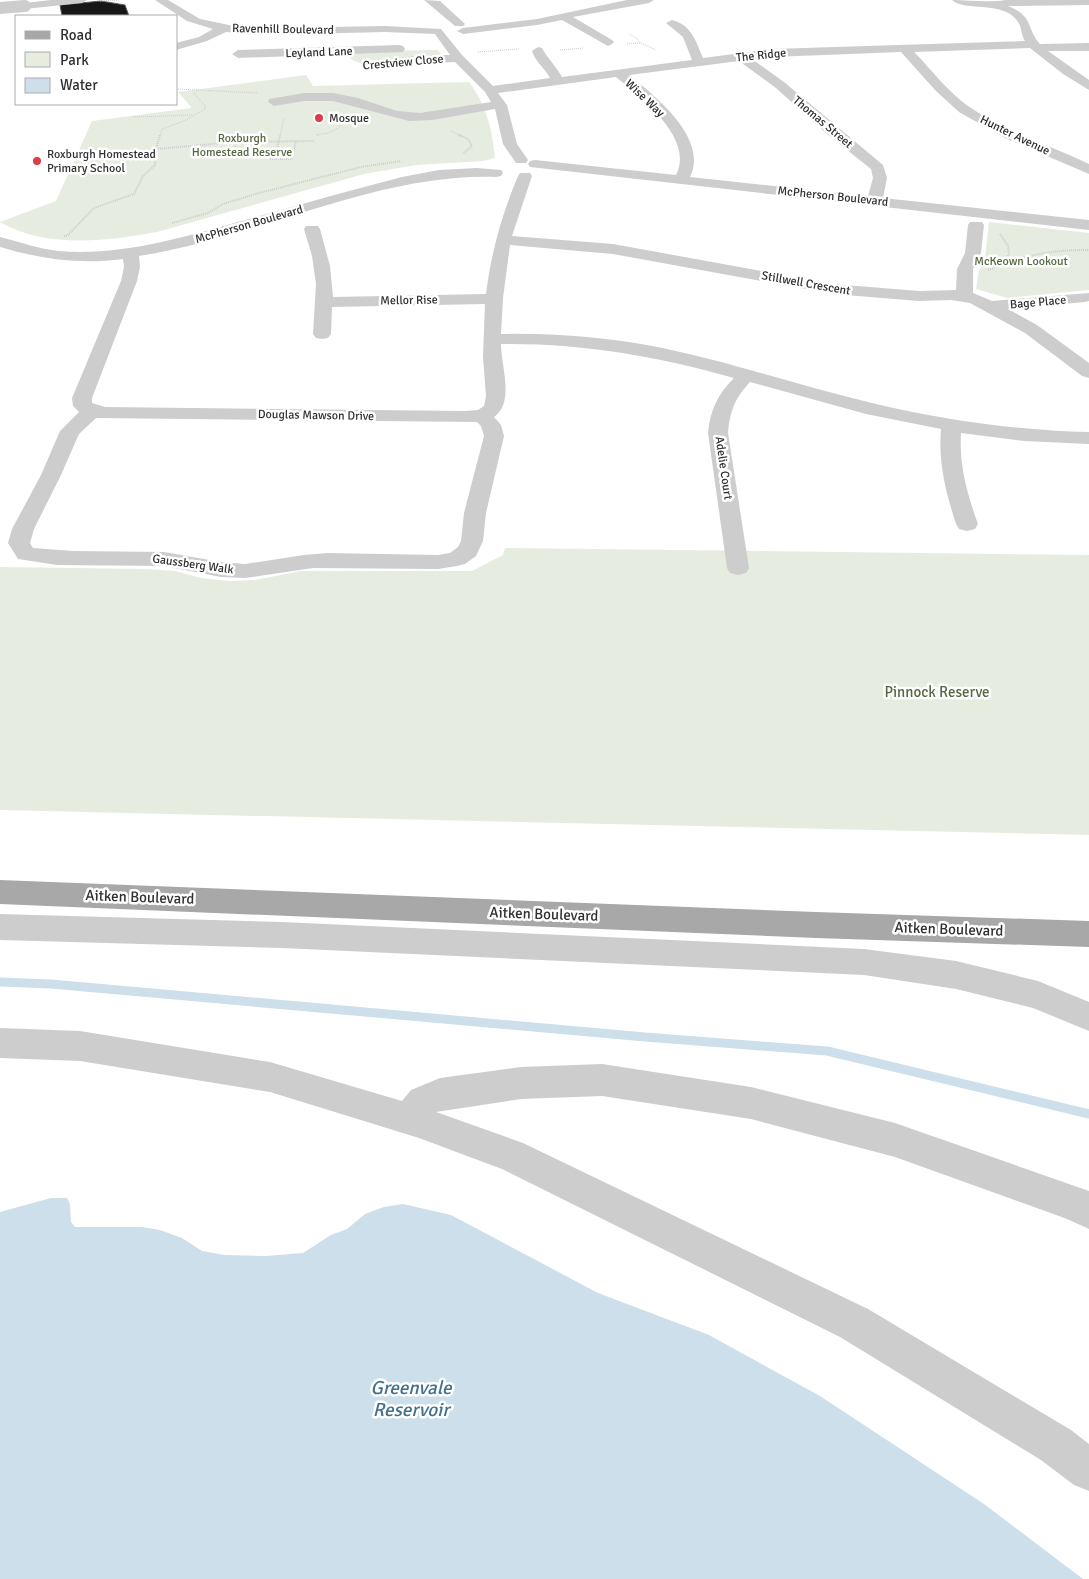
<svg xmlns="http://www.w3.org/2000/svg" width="1089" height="1579" font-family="Signika,sans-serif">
<rect width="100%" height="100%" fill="#fff"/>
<g fill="#e6ecdf">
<path d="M 438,50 L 442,56 C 424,59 363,72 350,58 L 352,53 L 362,51 Z"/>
<path d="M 306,75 L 313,86 L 469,82 C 487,106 492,129 495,158 L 483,161 L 416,165 L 364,174 L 157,232 C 107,241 46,249 0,222 L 56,201 L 92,121 L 192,108 L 178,92 Z"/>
<polygon points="989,222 1089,233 1089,290 1007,298 976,289 979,270 985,259"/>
<polygon points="505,548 1089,555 1089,835 0,810 0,567 147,569 175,571 201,578 229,581 255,580 301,571 472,571 503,555"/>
</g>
<polygon fill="#cddfea" points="51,1198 67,1198 70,1204 71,1222 75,1227 142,1227 160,1230 182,1238 202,1251 225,1255 266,1256 303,1253 331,1235 347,1229 365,1214 384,1207 403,1204 451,1215 598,1293 709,1335 820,1396 984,1504 1083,1579 0,1579 0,1212"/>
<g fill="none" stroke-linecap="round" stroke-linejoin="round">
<polyline stroke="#cddfea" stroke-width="9" points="0,982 51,984 645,1037 827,1051 1089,1114"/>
</g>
<polygon fill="#171717" stroke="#5d5d5d" points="101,1 125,5 129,16 62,16 60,5"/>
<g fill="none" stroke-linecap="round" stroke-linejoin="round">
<g stroke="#cdcdcd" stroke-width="1" stroke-dasharray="1 1" stroke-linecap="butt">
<polyline points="100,1 119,0"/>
<polyline points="629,34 638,39 639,42 656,50"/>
<polyline points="627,44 641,43"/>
<polyline points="560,50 584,48"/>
<polyline points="478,52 519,49"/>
<polyline points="176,89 258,93"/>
<polyline points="133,117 192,115"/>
<polyline points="451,131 461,136"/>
<polyline points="317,135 329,133 340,127 342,121 337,118"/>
<polyline points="160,136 162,129 186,120 205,109 205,106 193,92"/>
<polyline points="280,136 284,118"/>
</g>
<g stroke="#cdcdcd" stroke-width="2" stroke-dasharray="1 1" stroke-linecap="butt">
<polyline points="317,135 319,135"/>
<polyline points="459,135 468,139 472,146 463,154"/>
<polyline points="252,148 253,142"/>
<polyline points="156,149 236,142"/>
<polyline points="236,149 234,149 236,142 314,141"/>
<polyline points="270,159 292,159 296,141"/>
<polyline points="275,159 280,135"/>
<polyline points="172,223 208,213 223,204 259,193 361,167 401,161"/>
<polyline points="1000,234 1008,246 1009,254 1003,263"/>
<polyline points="64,236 67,236 94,208 134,194 143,176 155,165 156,149 160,135"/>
<path d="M 988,270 C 1027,255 1047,250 1089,250"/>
</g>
<g fill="#cdcdcd" fill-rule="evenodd">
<polygon points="51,0 87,0 82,3 25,9 20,6 25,3"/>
<path d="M 155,0 L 168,0 L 200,19 L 234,26 L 273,28 L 385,26 L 441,29 L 462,55 L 493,86 L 550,78 C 545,68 536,63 532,51 L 538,47 L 542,48 C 548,59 556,66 562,77 L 692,60 L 683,37 L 666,23 L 672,20 C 692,25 696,42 703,58 L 772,49 L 1025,41 C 1021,35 1022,27 1018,22 C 1005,0 964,12 952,0 C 969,0 988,3 1005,0 L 1089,0 L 1089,5 L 1008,6 C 1034,16 1026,28 1040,44 L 1089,43 L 1089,51 L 1048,51 L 1089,80 L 1089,90 L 1063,74 L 1030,48 L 914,52 C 932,70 947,91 968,106 C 1005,132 1049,145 1089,164 L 1089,174 L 1005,138 L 959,112 L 936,91 L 901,52 L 772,57 L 752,59 L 784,82 L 883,165 L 887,178 L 883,198 L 1089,220 L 1089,230 L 530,167 L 528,164 L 530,161 L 535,160 L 676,175 C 695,138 641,98 616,77 L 498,93 L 507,105 L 517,144 L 528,160 L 526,163 L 516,163 L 503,144 L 495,109 L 432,120 L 409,121 L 333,101 L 304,101 L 274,106 L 268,102 L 269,99 L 304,93 L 333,93 L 358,98 L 397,111 L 420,113 L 491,102 L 485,92 L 455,62 L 412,64 L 380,69 L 374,65 C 383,56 435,55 450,55 L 435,34 L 385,32 L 260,35 L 226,32 L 207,41 L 176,50 L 176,43 L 199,37 L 213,29 L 187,21 ZM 739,61 L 776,88 L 827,134 L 871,169 L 873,178 L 868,196 L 690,177 C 709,138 655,96 629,75 Z"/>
<polygon points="424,0 440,1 465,24 463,26 455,26"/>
<polygon points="627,0 654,0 649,3 573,17 612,40 614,42 612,44 608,46 562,20 537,25 463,34 457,31 463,28 537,19"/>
<polygon points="399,45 403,46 405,49 403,52 238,58 232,54 238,50"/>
<path d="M 477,168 L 501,170 L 503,173 L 501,176 L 496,177 C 375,173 258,238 139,256 L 140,267 L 137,281 L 92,398 L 92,403 L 105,407 L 465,411 L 478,410 L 484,406 L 486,396 L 483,357 L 485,304 L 332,307 L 331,334 L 328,338 L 322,339 L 316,338 L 313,334 L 316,284 L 312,256 L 304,229 L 306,226 L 318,226 L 320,229 L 330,266 L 333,297 L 486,294 C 491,253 502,214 518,176 L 520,173 L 530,173 L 532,176 L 512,236 L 613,244 L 833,284 L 919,291 L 956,290 L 957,269 L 965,253 L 968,225 L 970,222 L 982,222 L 984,225 L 981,253 L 973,269 L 973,293 L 992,301 L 1089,293 L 1089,301 L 1085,302 L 1008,309 L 1037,325 L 1089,363 L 1089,378 L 1082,376 L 1025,333 L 970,303 L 951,300 L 919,301 L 833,294 L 613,254 L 510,245 L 503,298 L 501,334 C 552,333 602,337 652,346 C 725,360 796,385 868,402 C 941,420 1014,430 1089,432 L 1089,444 L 1024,441 L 961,433 C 959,465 967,494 978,524 L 975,529 L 967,531 L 959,529 L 956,524 C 946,493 938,463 941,429 L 866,414 L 750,382 C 735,398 730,411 728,433 L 749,568 L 746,573 L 738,575 L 730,573 L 727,568 L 708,433 C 710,410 718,394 734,378 C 657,356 581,343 501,344 C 501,366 515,402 494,417 L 501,425 L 504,436 L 486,513 L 483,541 L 476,556 L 465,564 L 457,566 L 438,569 L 313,568 L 245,578 L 221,577 L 164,566 L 57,565 L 18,559 L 8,543 L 12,529 L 41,475 L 60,431 L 79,412 L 73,406 L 72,398 L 121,281 L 124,267 L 123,259 C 81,265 40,259 0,247 L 0,237 C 20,242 39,249 59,251 C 119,256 177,239 234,223 C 290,208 346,191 402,177 L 439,170 ZM 96,418 L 477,422 L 481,426 L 484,436 L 464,513 L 461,541 L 458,547 L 450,553 L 438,555 L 328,553 L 304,555 L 245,564 L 221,562 L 164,552 L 73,551 L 33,548 L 30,543 L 34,529 L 61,475 L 79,434 Z"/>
<polygon points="0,914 282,922 864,949 956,961 1038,981 1089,1002 1089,1031 1033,1008 956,989 864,975 282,948 0,940"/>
<polygon points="0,1028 80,1031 270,1062 402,1101 411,1090 440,1078 521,1067 602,1064 751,1087 895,1123 1089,1191 1089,1229 1067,1219 895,1157 751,1119 602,1096 521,1099 436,1112 523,1143 868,1309 1071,1430 1089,1444 1089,1491 1074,1485 1041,1460 840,1337 502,1169 419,1138 270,1092 80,1061 0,1058"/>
</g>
<polygon fill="#a8a8a8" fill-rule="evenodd" points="0,880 816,912 1089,921 1089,947 816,938 0,904"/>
<polyline stroke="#cdcdcd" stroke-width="12" points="0,8 25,6"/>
</g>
<g fill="#db3e49" stroke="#fff" stroke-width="2">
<circle cx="319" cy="118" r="5"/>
<circle cx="37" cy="161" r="5"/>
</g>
<g text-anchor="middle" stroke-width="5" stroke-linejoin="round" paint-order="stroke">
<g font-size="12" fill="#303030" stroke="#fff">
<text transform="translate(283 29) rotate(1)" y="4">Ravenhill Boulevard</text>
<text transform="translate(319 52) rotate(-2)" y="4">Leyland Lane</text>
<text transform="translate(761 55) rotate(-6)" y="4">The Ridge</text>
<text transform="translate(403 62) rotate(-5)" y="4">Crestview Close</text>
<text transform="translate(645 98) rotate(43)" y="4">Wise Way</text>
<text transform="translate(823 122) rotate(40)" y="4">Thomas Street</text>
<text transform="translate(1015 135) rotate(26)" y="4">Hunter Avenue</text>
<text transform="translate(833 196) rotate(6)" y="4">McPherson Boulevard</text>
<text transform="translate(249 224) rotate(-16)" y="4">McPherson Boulevard</text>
<text transform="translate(806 283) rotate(10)" y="4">Stillwell Crescent</text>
<text transform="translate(409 300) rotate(-1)" y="4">Mellor Rise</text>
<text transform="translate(1038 302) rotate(-5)" y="4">Bage Place</text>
<text transform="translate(316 415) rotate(1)" y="4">Douglas Mawson Drive</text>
<text transform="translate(724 468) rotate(82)" y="4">Adelie Court</text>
<text transform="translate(193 564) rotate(8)" y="4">Gaussberg Walk</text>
</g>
<g font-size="12" fill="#303030" stroke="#fff" text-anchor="start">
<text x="329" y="122">Mosque</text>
<text x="47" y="158">Roxburgh Homestead<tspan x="47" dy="14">Primary School</tspan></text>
</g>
<g font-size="12" fill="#536940" stroke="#fff">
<text x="242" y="142">Roxburgh<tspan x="242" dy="14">Homestead Reserve</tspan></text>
<text x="1021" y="265">McKeown Lookout</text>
</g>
<g font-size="15" fill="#536940" stroke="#fff">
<text x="937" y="697">Pinnock Reserve</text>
</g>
<g font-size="15" fill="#303030" stroke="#fff">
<text transform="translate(140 897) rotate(2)" y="5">Aitken Boulevard</text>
<text transform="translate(544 914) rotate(2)" y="5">Aitken Boulevard</text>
<text transform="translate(949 929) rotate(2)" y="5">Aitken Boulevard</text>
</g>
<g font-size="19" font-style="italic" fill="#42708e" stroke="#fff">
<text x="411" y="1394">Greenvale<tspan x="411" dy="22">Reservoir</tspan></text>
</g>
</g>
<rect x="15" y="15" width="162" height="90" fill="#ffffff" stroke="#acacac"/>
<rect x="25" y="31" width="25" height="8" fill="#a8a8a8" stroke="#acacac"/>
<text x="60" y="40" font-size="15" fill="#303030">Road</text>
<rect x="25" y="52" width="25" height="15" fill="#e6ecdf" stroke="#acacac"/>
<text x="60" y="65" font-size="15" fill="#303030">Park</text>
<rect x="25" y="78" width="25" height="15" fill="#cddfea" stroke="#acacac"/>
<text x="60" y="90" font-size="15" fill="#303030">Water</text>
</svg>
